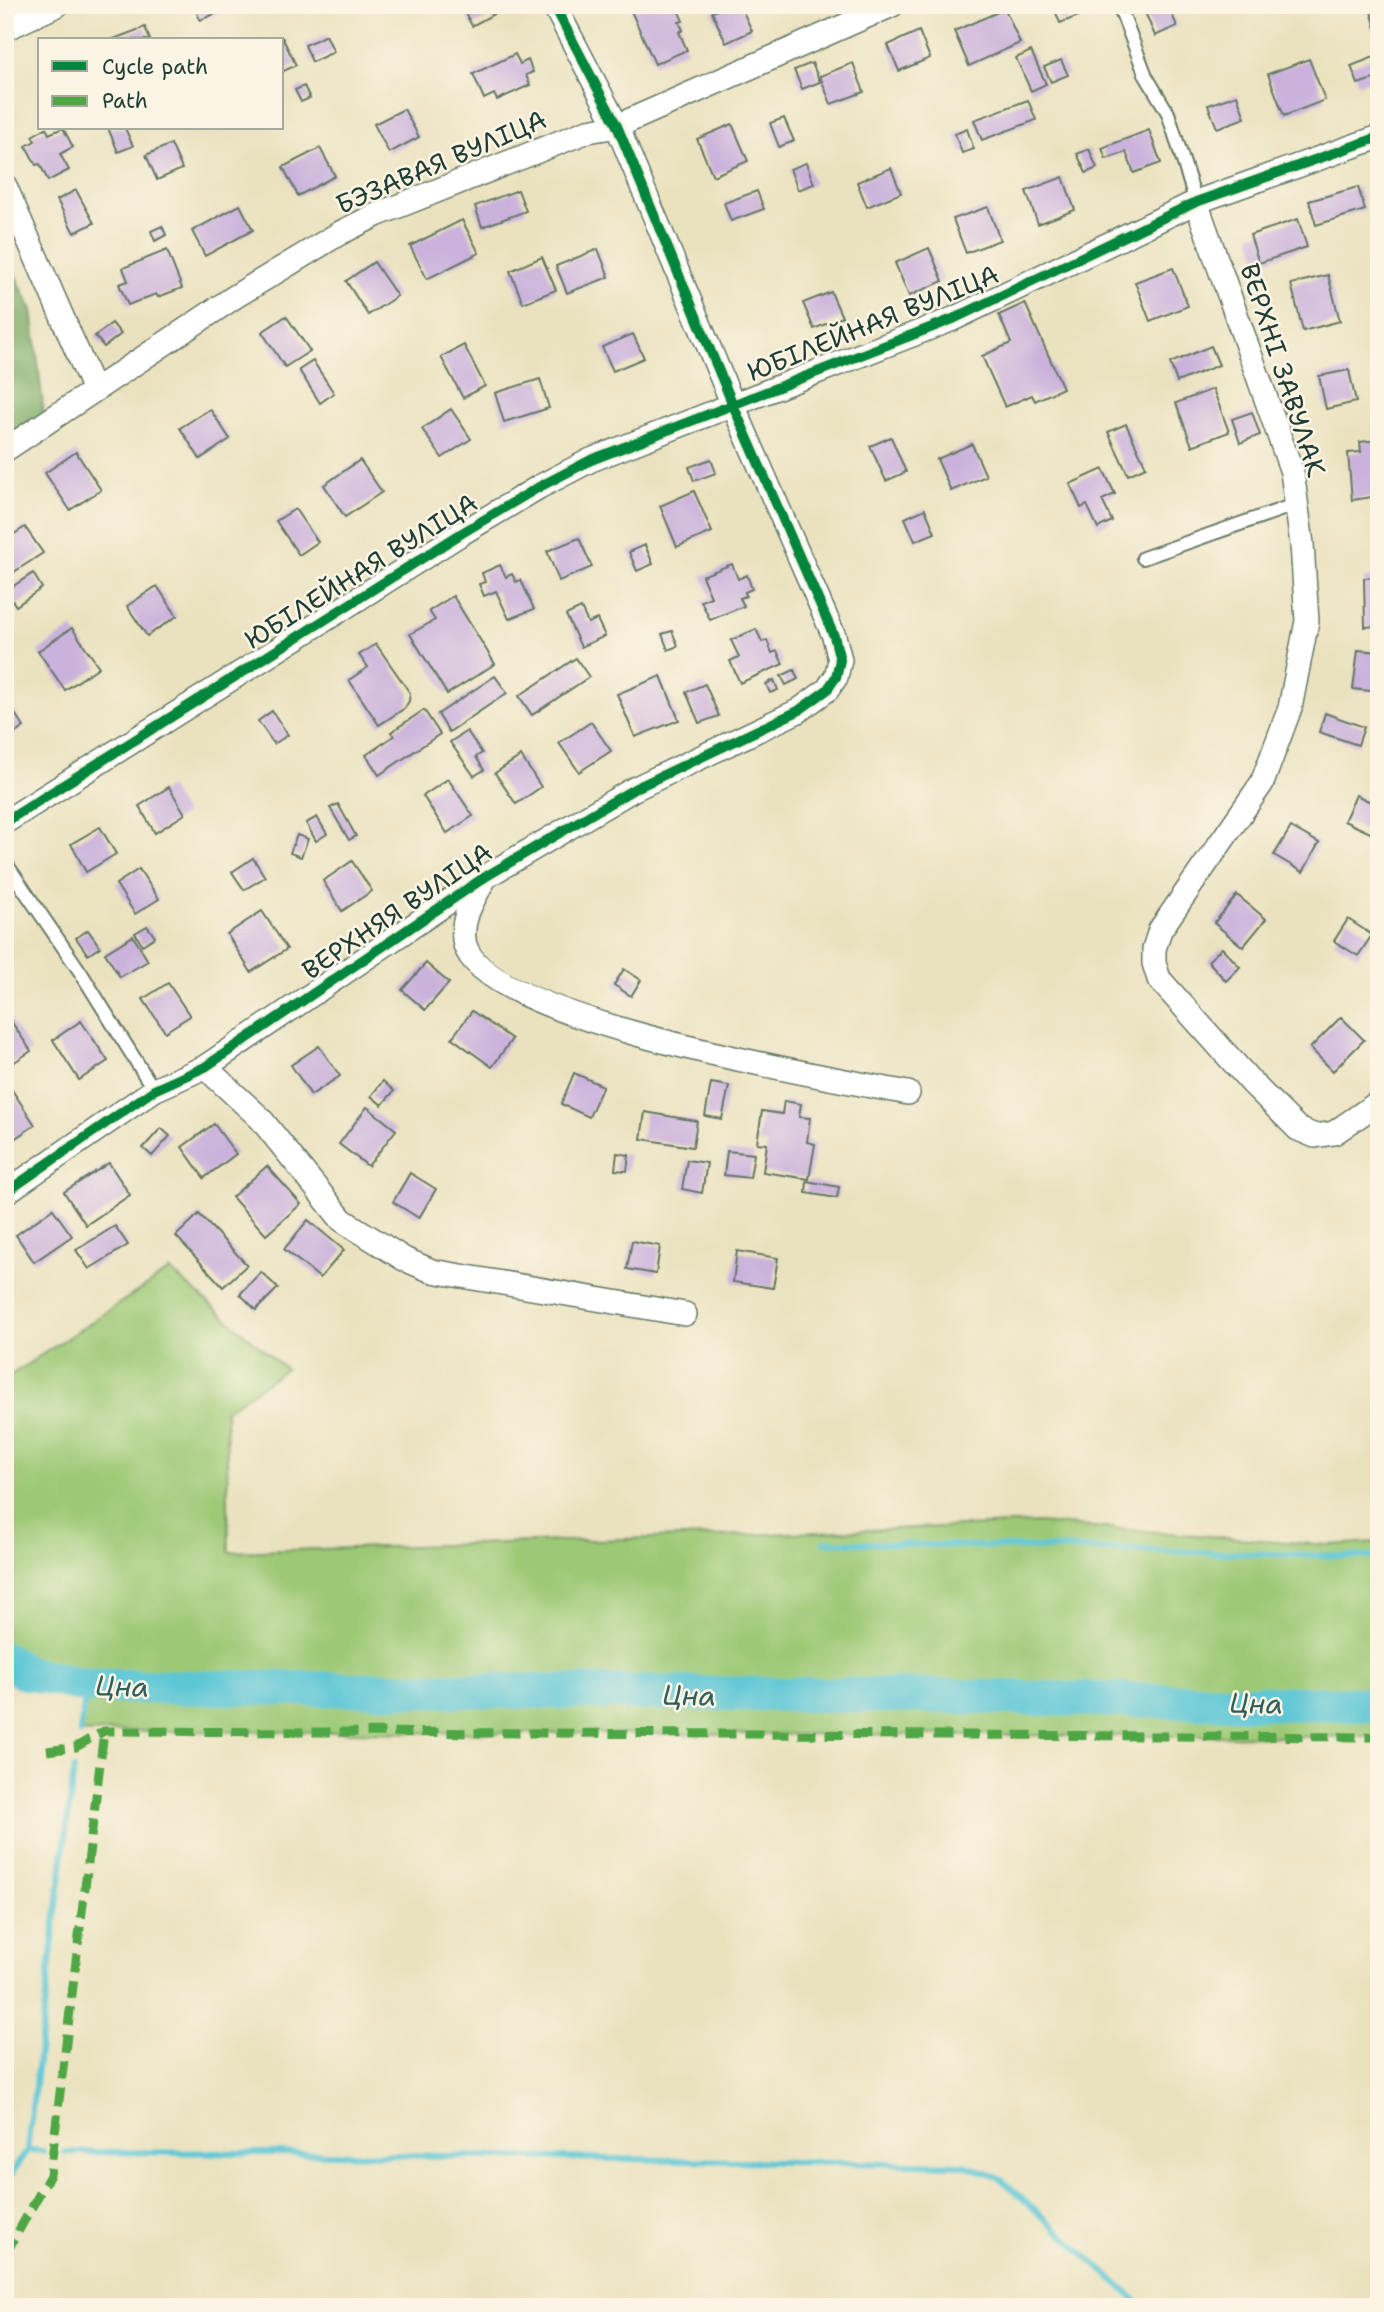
<svg xmlns="http://www.w3.org/2000/svg" width="1384" height="2312" font-family="'Shantell Sans',sans-serif">
<rect width="100%" height="100%" fill="#fcf5e5"/>
<filter id="ink" filterUnits="userSpaceOnUse"><feTurbulence type="fractalNoise" baseFrequency=".0143" numOctaves="2"/><feDisplacementMap in="SourceGraphic" scale="14" xChannelSelector="R" yChannelSelector="G"/><feConvolveMatrix kernelMatrix="1 2 1 2 8 2 1 2 1" color-interpolation-filters="sRGB"/></filter>
<filter id="wash" filterUnits="userSpaceOnUse"><feTurbulence type="fractalNoise" baseFrequency=".00686" numOctaves="4" result="noise"/><feDisplacementMap in="SourceGraphic" scale="28" xChannelSelector="R" yChannelSelector="G"/><feGaussianBlur stdDeviation="1.57" result="paint"/><feColorMatrix in="noise" values="0 0 0 0 0 0 0 0 0 0 0 0 0 0 0 0 0 1.4 0 .05"/><feComposite in="paint" operator="in"/></filter>
<g filter="url(#wash)">
<rect width="100%" height="100%" fill="#eae2bf"/>
<polygon fill="#9dc976" stroke="#5e8355" stroke-width="2" points="170,1270 286,1369 226,1410 229,1552 746,1535 1038,1523 1327,1545 1379,1542 1379,1737 126,1731 80,1733 87,1686 23,1672 5,1659 5,1379"/>
<polygon fill="#7ead67" stroke="#4e754e" stroke-width="2" points="5,254 32,310 44,415 5,441"/>
<g fill="none" stroke-linecap="round" stroke-linejoin="round">
<g stroke="#5bc6d5" stroke-width="6">
<polyline points="825,1542 1379,1557"/>
<polyline points="80,1733 87,1686"/>
<polyline points="27,2150 43,2151"/>
<polyline points="65,2152 277,2153 965,2165 1000,2178 1143,2307"/>
<polyline points="5,2184 27,2150 74,1769"/>
</g>
<polyline stroke="#5bc6d5" stroke-width="35" points="5,1659 23,1672 87,1686 917,1696 1379,1705"/>
</g>
<g id="blocks">
<g fill="#cab2dc">
<polygon points="194,5 225,5 227,9 200,20"/>
<polygon points="461,5 499,5 501,10 472,26"/>
<polygon points="643,5 676,5 683,21 679,22 683,30 679,32 687,50 655,64 631,11"/>
<polygon points="728,5 740,5 752,31 726,43 712,12"/>
<polygon points="1053,5 1084,5 1087,13 1060,23"/>
<polygon points="1142,5 1168,5 1177,26 1155,36"/>
<polygon points="1379,5 1379,35 1378,35 1370,8"/>
<polygon points="1005,9 1020,43 969,66 954,31"/>
<polygon points="145,27 150,40 111,40"/>
<polygon points="919,31 930,58 899,71 888,45"/>
<polygon points="326,35 334,52 312,62 305,45"/>
<polygon points="282,37 296,65 282,72"/>
<polygon points="1031,51 1046,84 1031,91 1016,58"/>
<polygon points="515,54 520,64 528,60 533,72 526,75 530,85 497,100 494,94 484,99 473,74"/>
<polygon points="1379,55 1379,77 1358,84 1351,66"/>
<polygon points="1309,59 1325,100 1284,116 1268,74"/>
<polygon points="1061,60 1068,75 1051,82 1044,67"/>
<polygon points="812,63 820,82 802,89 794,70"/>
<polygon points="853,63 864,92 831,104 820,76"/>
<polygon points="304,86 310,98 301,102 295,90"/>
<polygon points="1237,95 1245,118 1217,128 1208,105"/>
<polygon points="1028,100 1036,120 982,140 974,120"/>
<polygon points="404,109 419,137 389,153 374,124"/>
<polygon points="784,118 794,141 779,147 770,123"/>
<polygon points="732,124 748,161 713,176 697,139"/>
<polygon points="46,128 49,134 63,128 73,147 60,154 69,170 48,181 40,164 36,165 26,146 35,141 32,136"/>
<polygon points="108,128 125,128 133,146 118,152"/>
<polygon points="967,129 974,149 962,153 955,134"/>
<polygon points="1149,130 1161,163 1134,173 1126,152 1106,159 1102,148"/>
<polygon points="171,144 182,169 157,180 146,155"/>
<polygon points="320,148 335,176 298,196 283,167"/>
<polygon points="1089,149 1097,168 1086,173 1077,154"/>
<polygon points="806,163 814,184 798,190 790,169"/>
<polygon points="891,168 901,193 867,207 857,182"/>
<polygon points="1063,177 1075,210 1038,224 1026,191"/>
<polygon points="1358,187 1365,210 1316,225 1309,201"/>
<polygon points="76,190 94,223 74,233 57,200"/>
<polygon points="518,190 526,211 482,227 475,206"/>
<polygon points="757,191 764,209 731,221 724,203"/>
<polygon points="240,205 253,230 205,256 192,231"/>
<polygon points="988,207 1000,240 966,253 953,219"/>
<polygon points="1298,219 1307,247 1259,263 1250,235"/>
<polygon points="462,220 479,253 427,279 410,246"/>
<polygon points="162,226 166,235 155,241 151,231"/>
<polygon points="929,248 943,281 909,296 895,263"/>
<polygon points="598,249 609,277 567,293 556,266"/>
<polygon points="167,250 182,288 158,297 156,294 128,305 119,284 128,281 123,268"/>
<polygon points="542,257 556,290 523,303 510,271"/>
<polygon points="374,262 397,296 368,315 346,281"/>
<polygon points="1173,268 1188,306 1150,321 1135,282"/>
<polygon points="1328,275 1340,321 1303,331 1291,284"/>
<polygon points="831,292 842,317 814,329 803,303"/>
<polygon points="1025,303 1063,388 1035,401 1032,395 1005,407 982,356 1011,343 999,315"/>
<polygon points="286,316 310,351 285,367 262,332"/>
<polygon points="112,323 121,334 104,347 95,336"/>
<polygon points="633,334 644,358 613,371 602,347"/>
<polygon points="464,345 485,386 463,398 441,357"/>
<polygon points="1211,346 1219,365 1177,382 1170,363"/>
<polygon points="313,361 334,393 320,403 299,370"/>
<polygon points="1349,370 1356,402 1326,409 1319,376"/>
<polygon points="540,379 549,408 504,422 495,393"/>
<polygon points="1213,389 1229,432 1192,446 1176,403"/>
<polygon points="210,409 230,439 200,459 180,428"/>
<polygon points="451,409 471,439 442,458 422,429"/>
<polygon points="1252,412 1260,435 1240,443 1232,419"/>
<polygon points="1126,424 1146,467 1128,475 1108,432"/>
<polygon points="891,437 906,472 886,481 870,446"/>
<polygon points="1379,440 1379,496 1352,500 1348,453 1361,452 1360,442"/>
<polygon points="972,444 986,476 951,491 937,459"/>
<polygon points="76,452 101,490 70,510 45,473"/>
<polygon points="711,459 716,473 694,481 689,467"/>
<polygon points="360,460 382,492 345,517 324,485"/>
<polygon points="1103,469 1115,494 1102,500 1112,521 1098,528 1087,505 1081,508 1070,484"/>
<polygon points="694,491 712,532 677,547 660,506"/>
<polygon points="295,509 318,542 299,555 276,521"/>
<polygon points="925,509 935,533 915,541 905,518"/>
<polygon points="25,527 43,553 5,578 5,540"/>
<polygon points="579,538 592,567 559,581 547,551"/>
<polygon points="645,545 653,564 637,571 629,552"/>
<polygon points="732,564 738,579 747,575 752,589 745,592 746,596 740,598 744,606 710,620 701,601 711,597 702,576"/>
<polygon points="500,565 506,577 512,574 516,582 521,580 534,609 509,619 496,591 484,596 479,584 485,582 482,573"/>
<polygon points="33,573 42,588 16,606 6,591"/>
<polygon points="1379,577 1379,626 1365,627 1364,578"/>
<polygon points="157,586 177,616 147,636 127,606"/>
<polygon points="453,596 495,664 447,694 410,634 435,620 429,611"/>
<polygon points="581,608 588,623 597,619 605,636 581,647 566,615"/>
<polygon points="72,628 99,667 65,690 38,651"/>
<polygon points="756,629 762,642 767,640 772,653 777,651 783,664 740,683 730,661 739,657 731,640"/>
<polygon points="672,631 678,646 668,650 662,634"/>
<polygon points="376,644 410,693 409,701 405,708 379,725 349,680 368,667 359,655"/>
<polygon points="1358,650 1379,652 1379,692 1353,689"/>
<polygon points="576,658 589,677 532,715 519,696"/>
<polygon points="794,670 798,679 786,685 781,676"/>
<polygon points="495,676 507,693 449,732 438,714"/>
<polygon points="661,676 679,720 635,737 617,694"/>
<polygon points="774,680 778,690 770,693 766,684"/>
<polygon points="705,684 719,716 699,723 686,692"/>
<polygon points="5,699 24,727 5,740"/>
<polygon points="424,710 440,734 379,775 366,755 394,736 391,732"/>
<polygon points="272,711 288,735 274,744 258,721"/>
<polygon points="1325,713 1364,727 1358,745 1319,732"/>
<polygon points="591,722 611,751 579,772 559,743"/>
<polygon points="467,731 482,753 476,757 484,770 474,776 450,742"/>
<polygon points="521,756 541,787 516,804 495,773"/>
<polygon points="448,779 473,816 447,833 423,796"/>
<polygon points="169,787 185,814 155,833 139,806"/>
<polygon points="1356,795 1379,806 1379,837 1344,821"/>
<polygon points="338,804 356,836 349,840 330,808"/>
<polygon points="317,817 327,834 316,841 306,823"/>
<polygon points="100,827 116,854 86,872 71,844"/>
<polygon points="1291,827 1319,843 1303,872 1274,855"/>
<polygon points="297,835 308,839 301,857 290,853"/>
<polygon points="253,858 265,877 244,890 232,872"/>
<polygon points="352,861 372,891 342,911 323,881"/>
<polygon points="139,869 159,899 135,914 116,884"/>
<polygon points="1237,895 1266,919 1243,947 1214,923"/>
<polygon points="262,911 287,949 251,972 227,934"/>
<polygon points="1348,919 1372,935 1358,956 1334,941"/>
<polygon points="147,926 155,937 142,945 135,933"/>
<polygon points="88,930 100,947 88,955 76,938"/>
<polygon points="133,936 148,961 120,977 105,953"/>
<polygon points="1222,948 1240,967 1226,981 1208,961"/>
<polygon points="426,963 449,983 425,1010 402,990"/>
<polygon points="624,969 641,980 631,996 614,985"/>
<polygon points="168,983 190,1016 165,1032 143,999"/>
<polygon points="472,1011 512,1039 492,1067 452,1038"/>
<polygon points="7,1015 31,1051 13,1063 5,1052 5,1016"/>
<polygon points="1341,1017 1364,1040 1333,1071 1310,1048"/>
<polygon points="81,1021 108,1061 79,1080 53,1040"/>
<polygon points="319,1046 340,1076 311,1095 291,1065"/>
<polygon points="574,1073 603,1086 589,1117 561,1104"/>
<polygon points="383,1081 394,1091 382,1105 371,1096"/>
<polygon points="711,1083 729,1086 722,1119 705,1116"/>
<polygon points="12,1090 35,1125 14,1139 5,1126 5,1094"/>
<polygon points="784,1101 801,1104 799,1117 810,1118 807,1142 815,1144 809,1179 763,1172 767,1144 757,1143 762,1111 782,1114"/>
<polygon points="367,1107 396,1130 368,1166 339,1144"/>
<polygon points="645,1112 697,1121 693,1147 641,1139"/>
<polygon points="214,1124 236,1154 204,1178 182,1147"/>
<polygon points="161,1128 170,1136 152,1156 143,1148"/>
<polygon points="727,1151 754,1154 750,1178 724,1175"/>
<polygon points="617,1153 629,1155 627,1171 615,1170"/>
<polygon points="687,1160 707,1163 702,1193 682,1189"/>
<polygon points="109,1163 130,1195 86,1225 64,1192"/>
<polygon points="267,1166 301,1204 266,1235 232,1197"/>
<polygon points="410,1173 436,1189 419,1218 393,1202"/>
<polygon points="807,1181 839,1187 837,1198 806,1193"/>
<polygon points="53,1209 72,1236 34,1262 16,1235"/>
<polygon points="199,1214 247,1265 223,1287 176,1236"/>
<polygon points="308,1220 344,1250 320,1278 284,1249"/>
<polygon points="115,1226 128,1245 89,1269 76,1250"/>
<polygon points="632,1241 660,1246 656,1274 627,1269"/>
<polygon points="737,1251 778,1258 773,1288 733,1282"/>
<polygon points="261,1272 278,1288 256,1310 240,1294"/>
</g>
</g>
</g>
<g filter="url(#ink)">
<use href="#blocks" fill-opacity="0" stroke="#667765" stroke-width="2"/>
<g fill="none" stroke-linecap="round" stroke-linejoin="round">
<defs>
<g id="lane">
<polyline points="1119,5 1146,76 1168,113 1196,202"/>
<polyline points="1143,558 1297,504"/>
<polyline points="5,862 81,973 154,1090"/>
</g>
<g id="street">
<polyline points="5,29 57,5"/>
<polyline points="5,186 94,390"/>
<polyline points="1196,202 1292,472 1302,544 1307,621 1290,708 1262,783 1160,930 1154,949 1154,963 1159,979 1252,1083 1298,1129 1315,1136 1334,1133 1379,1102"/>
<polyline points="5,450 236,296 340,233 376,215 588,131 617,126 892,5"/>
<polyline points="5,822 462,533 539,487 591,460 953,319 1196,202 1379,137"/>
<path d="M 484,880 C 473,900 459,921 465,945 C 487,1021 831,1078 908,1093"/>
<polyline points="205,1067 260,1118 342,1220 404,1259 432,1271 685,1314"/>
<polyline points="5,1193 154,1090 205,1067 485,877 634,789 798,711 827,690 836,677 840,660 834,636 733,405 617,126 554,5"/>
</g>
</defs>
<use href="#lane" stroke="#667765" stroke-width="16"/>
<use href="#street" stroke="#667765" stroke-width="26"/>
<use href="#lane" stroke="#fff" stroke-width="12"/>
<use href="#street" stroke="#fff" stroke-width="23"/>
<g stroke="#4fa644" stroke-width="9" stroke-dasharray="18 9" stroke-linecap="butt">
<polyline points="47,1751 76,1747 104,1731 1379,1737"/>
<polyline points="5,2255 50,2175 104,1731"/>
</g>
<defs>
<g id="cycleway">
<polyline points="5,822 462,533 539,487 591,460 953,319 1196,202 1379,137"/>
<polyline points="5,1193 154,1090 205,1067 485,877 634,789 798,711 827,690 836,677 840,660 834,636 733,405 617,126 554,5"/>
</g>
</defs>
<use href="#cycleway" stroke="#fcf5e5" stroke-width="15"/>
<use href="#cycleway" stroke="#00873e" stroke-width="10"/>
</g>
</g>
<g text-anchor="middle" stroke-width="5" stroke-linejoin="round" paint-order="stroke">
<g font-size="26" fill="#1f3d34" stroke="#fcf5e5">
<text transform="translate(441 162) rotate(-23)" y="9">БЭЗАВАЯ ВУЛІЦА</text>
<text transform="translate(873 323) rotate(-22)" y="9">ЮБІЛЕЙНАЯ ВУЛІЦА</text>
<text transform="translate(1283 370) rotate(72)" y="9">ВЕРХНІ ЗАВУЛАК</text>
<text transform="translate(361 571) rotate(-32)" y="9">ЮБІЛЕЙНАЯ ВУЛІЦА</text>
<text transform="translate(397 911) rotate(-34)" y="9">ВЕРХНЯЯ ВУЛІЦА</text>
</g>
<g font-size="28" font-style="italic" fill="#2e5f5c" stroke="#fcf5e5">
<text transform="translate(122 1686) rotate(2)" y="10">Цна</text>
<text transform="translate(689 1695) rotate(1)" y="10">Цна</text>
<text transform="translate(1256 1703) rotate(1)" y="10">Цна</text>
</g>
</g>
<rect width="1384" height="2312" fill="none" stroke="#fcf5e5" stroke-width="28"/>
<rect x="38" y="38" width="245" height="91" fill="#fcf5e5" stroke="#a4ab9e" stroke-width="2"/>
<rect x="52" y="61" width="35" height="10" fill="#00873e" stroke="#a4ab9e" stroke-width="2"/>
<text x="102" y="74" font-size="21" fill="#1f3d34">Cycle path</text>
<rect x="52" y="96" width="35" height="10" fill="#4fa644" stroke="#a4ab9e" stroke-width="2"/>
<text x="102" y="108" font-size="21" fill="#1f3d34">Path</text>
</svg>
